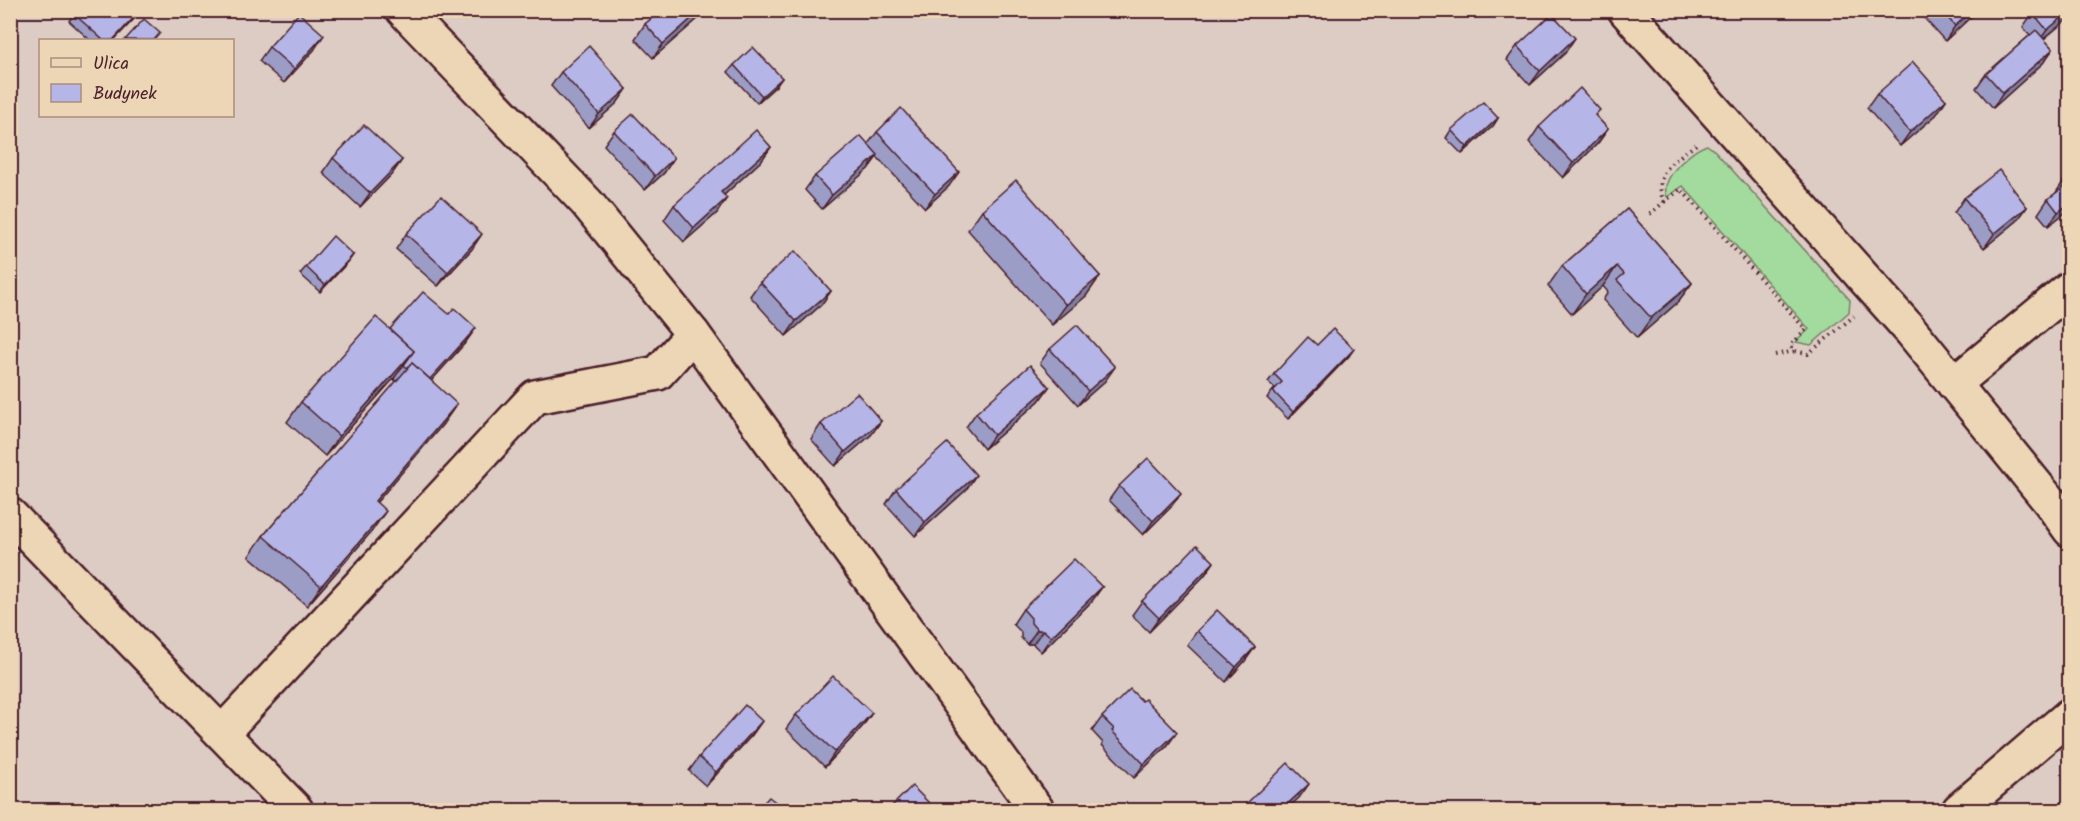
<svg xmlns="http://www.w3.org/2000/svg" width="2080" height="821" font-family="Kalam,sans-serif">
<rect width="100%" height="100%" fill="#dcccc4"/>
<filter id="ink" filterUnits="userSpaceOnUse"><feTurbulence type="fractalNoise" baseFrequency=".0167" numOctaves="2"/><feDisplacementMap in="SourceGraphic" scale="12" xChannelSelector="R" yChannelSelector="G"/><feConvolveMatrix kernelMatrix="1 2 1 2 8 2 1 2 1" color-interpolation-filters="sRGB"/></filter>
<g filter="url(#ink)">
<path fill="#a3da9d" stroke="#767c64" stroke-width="1.5" d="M 1707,145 L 1715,151 L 1850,300 L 1849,312 L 1811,345 L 1796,342 L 1809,329 L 1683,186 L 1667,197 C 1659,178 1691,150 1707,145 Z"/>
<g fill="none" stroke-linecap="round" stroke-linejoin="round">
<defs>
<g id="minor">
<polyline points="403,10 587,203 693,334 1037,810"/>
<polyline points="1625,10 1912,332 2050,502 2070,530"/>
<polyline points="1954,384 2070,288"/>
<polyline points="10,515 296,810"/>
<polyline points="222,733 535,397 658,373 693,334"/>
<polyline points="1959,810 2070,715"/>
</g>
</defs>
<use href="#minor" stroke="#4a1f2b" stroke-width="38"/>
<g stroke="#4a1f2b" stroke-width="4" stroke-dasharray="1.5 4.5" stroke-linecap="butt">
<polyline points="1664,202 1681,189 1806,330 1790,346 1795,351 1808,354 1854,316"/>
<path d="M 1650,214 L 1664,202 C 1651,172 1677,159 1698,143"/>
<polyline points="1775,355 1795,351"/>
</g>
<use href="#minor" stroke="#edd6b5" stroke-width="33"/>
</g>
<g fill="#9c9dc7" stroke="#4a1f2b" stroke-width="1.5">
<polygon points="658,10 701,16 653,58 635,39 645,24 652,18"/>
<polygon points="1781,10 1791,10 1786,16"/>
<polygon points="1929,10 1978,10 1945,41 1924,18"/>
<polygon points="2030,10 2070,10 2070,17 2044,39 2053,49 2043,63 1993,108 1976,88 1986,74 2030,35 2023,27 2032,14"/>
<polygon points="74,14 135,18 114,40 90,40 69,21"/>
<polygon points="1517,46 1565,53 1530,85 1507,60"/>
<polygon points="269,47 314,50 284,83 259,61"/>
<polygon points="734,65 782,78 776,86 757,103 728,72"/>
<polygon points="561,72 627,89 617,103 589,128 551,86"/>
<polygon points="1877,94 1946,100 1936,115 1900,146 1867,108"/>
<polygon points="1596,116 1608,129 1598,143 1563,178 1529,142 1539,127"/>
<polygon points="1498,118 1493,126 1462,154 1446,138 1451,130"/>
<polygon points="614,131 674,158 664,173 645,190 604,145"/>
<polygon points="877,132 949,186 925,208 877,157 868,169 822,209 805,190 815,176 868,144"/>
<polygon points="771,147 761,161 724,195 717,213 684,242 664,220 674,205"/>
<polygon points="333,158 402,160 392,174 360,207 323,173"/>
<polygon points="2070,176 2070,209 2048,226 2038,214 2048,199 2055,194 2065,179"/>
<polygon points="1964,198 2027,207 2017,221 1984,248 1954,213"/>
<polygon points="1627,209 1692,283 1677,303 1637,338 1603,300 1608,292 1603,286 1572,314 1548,286 1562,266"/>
<polygon points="982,210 1100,276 1086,296 1052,325 968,230"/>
<polygon points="406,234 472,249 438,286 396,249"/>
<polygon points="353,255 348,262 320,292 300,274 306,267"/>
<polygon points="760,282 831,291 821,305 786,336 750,296"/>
<polygon points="390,329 466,342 431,381 443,424 376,502 372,531 307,606 249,556 263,536 396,382 394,379 395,377 325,456 287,422 301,402"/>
<polygon points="1317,345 1349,356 1288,419 1267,398 1275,388 1268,382 1274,374"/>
<polygon points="1050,349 1105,381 1078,405 1040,363"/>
<polygon points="1049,387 1039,401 984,449 966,427 976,413"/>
<polygon points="881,421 871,435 835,466 811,439 821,424"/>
<polygon points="1119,486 1171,507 1143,535 1109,500"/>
<polygon points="896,489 966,490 915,536 886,504"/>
<polygon points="1214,562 1204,576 1149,632 1132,615 1142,601"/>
<polygon points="1102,587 1092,601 1041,652 1033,644 1027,644 1021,638 1021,632 1013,624 1023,609"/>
<polygon points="1197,631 1255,647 1245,661 1226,682 1187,645"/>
<polygon points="1142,701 1177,732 1167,746 1134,778 1102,745 1103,743 1092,731 1102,717"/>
<polygon points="872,713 862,727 825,767 786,729 796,715"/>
<polygon points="762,721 752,735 706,786 689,771 699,757"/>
</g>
<g fill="#7f7fa2" stroke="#4a1f2b" stroke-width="1.5">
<polygon points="701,10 705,10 701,16 653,58 663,44"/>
<polygon points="1973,10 1978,10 1945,41 1955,26"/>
<polygon points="140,11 135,18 114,40 113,40"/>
<polygon points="2070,11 2070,17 2037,44 2047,30"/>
<polygon points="324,35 314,50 284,83 294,69"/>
<polygon points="1575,38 1565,53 1530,85 1540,71"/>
<polygon points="2053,49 2043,63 1993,108 2003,93"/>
<polygon points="782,78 776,86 757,103 762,96"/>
<polygon points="627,89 617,103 589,128 599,114"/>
<polygon points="1946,100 1936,115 1900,146 1910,132"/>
<polygon points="1498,118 1493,126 1462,154 1467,147"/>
<polygon points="1608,129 1598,143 1563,178 1573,163"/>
<polygon points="771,147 761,161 711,207 721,192"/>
<polygon points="878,155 868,169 822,209 832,195"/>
<polygon points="674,158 664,173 645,190 655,176"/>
<polygon points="402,160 392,174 360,207 370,193"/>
<polygon points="959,172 949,186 925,208 935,194"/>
<polygon points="727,198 717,213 684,242 694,228"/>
<polygon points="2070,203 2070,209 2048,226 2058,212"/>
<polygon points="2027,207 2017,221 1984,248 1994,234"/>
<polygon points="482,234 472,249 438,286 448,272"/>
<polygon points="353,255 348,262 320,292 325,285"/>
<polygon points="1617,266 1603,286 1572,314 1586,294"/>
<polygon points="1100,276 1086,296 1052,325 1066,305"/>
<polygon points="1692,283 1677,303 1637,338 1651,318"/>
<polygon points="831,291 821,305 786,336 796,321"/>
<polygon points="476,328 466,342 415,399 425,384"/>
<polygon points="1354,349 1349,356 1288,419 1293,412"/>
<polygon points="414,351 395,377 325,456 339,436"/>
<polygon points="1115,367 1105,381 1078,405 1088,391"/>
<polygon points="1049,387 1039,401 984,449 994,435"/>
<polygon points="457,404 443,424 361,521 375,501"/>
<polygon points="881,421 871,435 835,466 845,452"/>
<polygon points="976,475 966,490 915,536 925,522"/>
<polygon points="1181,493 1171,507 1143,535 1153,521"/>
<polygon points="386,511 372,531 307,606 321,586"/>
<polygon points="1214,562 1204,576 1149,632 1159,618"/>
<polygon points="1102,587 1092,601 1041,652 1051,637"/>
<polygon points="1037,630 1043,630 1033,644 1027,644"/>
<polygon points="1255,647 1245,661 1226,682 1236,667"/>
<polygon points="872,713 862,727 825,767 835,752"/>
<polygon points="762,721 752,735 706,786 716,772"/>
<polygon points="1177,732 1167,746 1134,778 1144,764"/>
<polygon points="1309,784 1299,798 1286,810 1281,810"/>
</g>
<g fill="#b5b6e7" stroke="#4a1f2b" stroke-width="1.5">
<polygon points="77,10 140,10 140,11 113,40 103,40 74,14"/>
<polygon points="658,10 701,10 663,44 645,24 659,12"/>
<polygon points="1941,10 1973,10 1955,26"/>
<polygon points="2035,10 2070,10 2070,11 2047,30 2033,13"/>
<polygon points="299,13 324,35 294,69 269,47"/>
<polygon points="1552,14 1575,38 1540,71 1517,46"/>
<polygon points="144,19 160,33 154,40 125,40"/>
<polygon points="2036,30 2053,49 2003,93 1986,74"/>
<polygon points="589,46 627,89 599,114 561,72"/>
<polygon points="753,47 782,78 762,96 734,65"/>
<polygon points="1913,62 1946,100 1910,132 1877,94"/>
<polygon points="1580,88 1600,110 1595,115 1608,129 1573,163 1539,127"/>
<polygon points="1483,102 1498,118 1467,147 1451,130"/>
<polygon points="901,108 959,172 935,194 877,132"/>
<polygon points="633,114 674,158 655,176 614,131"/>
<polygon points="364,125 402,160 370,193 333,158"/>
<polygon points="756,130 771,147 721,192 727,198 694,228 674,205"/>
<polygon points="861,136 878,155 832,195 815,176"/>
<polygon points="1999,170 2027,207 1994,234 1964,198"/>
<polygon points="2070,176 2070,203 2058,212 2048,199 2069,183 2065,179"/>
<polygon points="1016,180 1100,276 1066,305 982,210"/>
<polygon points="441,196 482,234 448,272 406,234"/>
<polygon points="1627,209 1692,283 1651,318 1617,280 1624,274 1617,266 1586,294 1562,266"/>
<polygon points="333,236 353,255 325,285 306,267"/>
<polygon points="795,251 831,291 796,321 760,282"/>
<polygon points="423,292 449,314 454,308 476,328 430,379 412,363 407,368 404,365 414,351 390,329"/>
<polygon points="376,317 414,351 339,436 301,402"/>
<polygon points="1077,325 1115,367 1088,391 1050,349"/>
<polygon points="1333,329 1354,349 1293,412 1273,391 1282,382 1274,374 1308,337 1317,345"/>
<polygon points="412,363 457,404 375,501 386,511 321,586 263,536"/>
<polygon points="1030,365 1049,387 994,435 976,413"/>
<polygon points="857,393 881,421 845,452 821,424"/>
<polygon points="947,443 976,475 925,522 896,489"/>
<polygon points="1148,458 1181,493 1153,521 1119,486"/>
<polygon points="1197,545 1214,562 1159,618 1142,601"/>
<polygon points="1074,559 1102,587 1051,637 1043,630 1037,630 1031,623 1031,618 1023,609"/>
<polygon points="1217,610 1255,647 1236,667 1197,631"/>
<polygon points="833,676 872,713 835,752 796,715"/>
<polygon points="1130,689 1142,701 1145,699 1177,732 1144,764 1112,731 1114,729 1102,717"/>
<polygon points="745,705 762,721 716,772 699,757"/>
<polygon points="1288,763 1309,784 1281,810 1240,810"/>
<polygon points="912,786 936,810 888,810"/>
<polygon points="769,797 786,810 757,810"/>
</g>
</g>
<rect width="2080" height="821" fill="none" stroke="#edd6b5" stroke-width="36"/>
<rect x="18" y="18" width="2044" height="785" fill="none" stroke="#4a1f2b" stroke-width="2" filter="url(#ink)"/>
<rect x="39" y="39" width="195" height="78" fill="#edd6b5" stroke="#ac8d7e" stroke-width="1.5"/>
<rect x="51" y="58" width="30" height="9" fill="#edd6b5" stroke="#ac8d7e" stroke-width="1.5"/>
<text x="93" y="69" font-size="18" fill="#4a1f2b">Ulica</text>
<rect x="51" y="84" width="30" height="18" fill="#b5b6e7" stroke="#ac8d7e" stroke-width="1.5"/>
<text x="93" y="99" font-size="18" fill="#4a1f2b">Budynek</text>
</svg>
